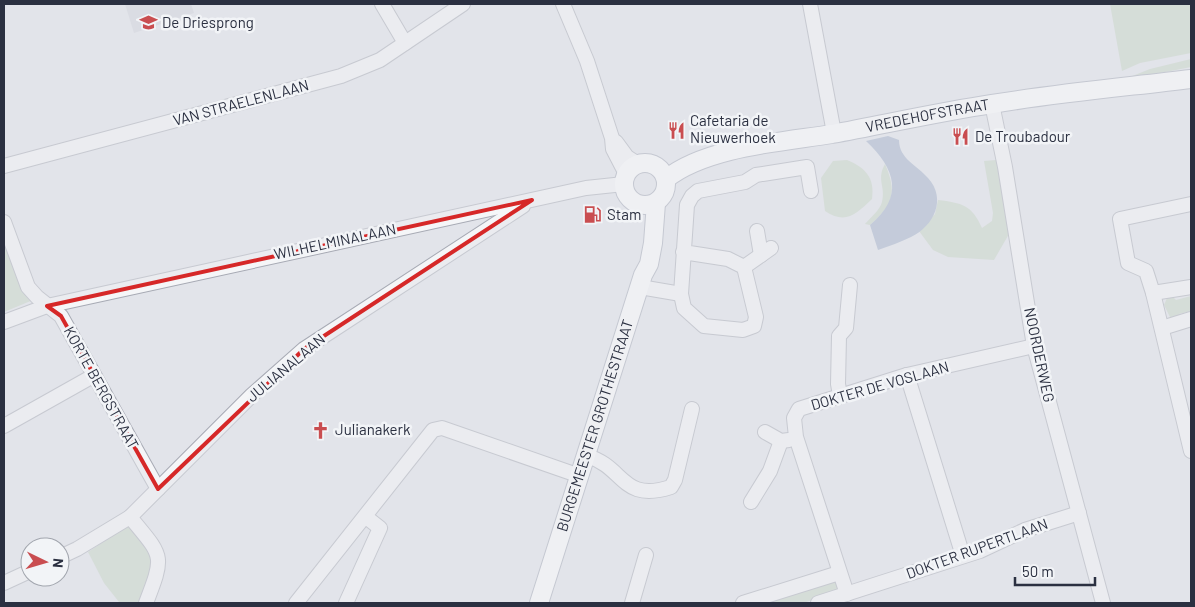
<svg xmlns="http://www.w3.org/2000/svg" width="1195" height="607" font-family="Barlow,sans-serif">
<rect width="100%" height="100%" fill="#e2e4ea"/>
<polygon fill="#d0d3dc" points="125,4 191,4 194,13 134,33"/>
<g fill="#c6d4c4">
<polygon points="1110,4 1191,4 1191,53 1140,63 1122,71"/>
<polygon points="1191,59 1191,67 1120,81 1150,69"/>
<path d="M 847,160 C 866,168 875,178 872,199 C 856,214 846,225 825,211 L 821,178 L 833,161 Z"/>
<path d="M 996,160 L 1009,234 L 994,260 L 948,257 L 933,250 L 919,231 L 935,214 L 938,200 C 962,203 972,205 982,228 L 992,221 L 993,213 L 984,161 Z"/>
<path d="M 885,164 C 897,192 894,205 870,225 L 865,224 C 870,218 880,210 882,202 C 886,186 876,180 885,164 Z"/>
<polygon points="4,233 33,300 4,312"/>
<polygon points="1172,296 1176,300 1191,296 1191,311 1179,314 1179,318 1171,319 1164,305 1167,298"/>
<polygon points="127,526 137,527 157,556 143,603 119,602 104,583 88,552"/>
<polygon points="834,582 838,585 838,592 803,603 757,603"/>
</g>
<path fill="#9faec8" d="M 888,136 L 899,140 C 899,159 917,165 928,178 C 947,199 934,226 911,237 C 901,242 889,246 878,250 L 870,225 C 904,197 896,169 866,141 Z"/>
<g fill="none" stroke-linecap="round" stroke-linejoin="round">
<defs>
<g id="minor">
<polyline points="382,4 405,43"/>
<polyline points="563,4 587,61 612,138 613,149 626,174"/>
<polyline points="810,4 834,133"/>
<polyline points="992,104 1005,167 1034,346 1103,603"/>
<polyline points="616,142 627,157 638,164"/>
<polyline points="4,166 341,76 380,60 463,4"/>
<polyline points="1191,204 1120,219 1128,263 1146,271 1153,293 1191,451"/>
<polyline points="4,222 28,287 37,297 61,316 158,489"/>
<polyline points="757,231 761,255"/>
<polyline points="683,252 728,259 744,267 756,317 754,326 743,330 704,326 684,308 681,294 687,205 692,196 698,191 745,182 756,175 807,167 811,191"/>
<polyline points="744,267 771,248"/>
<polyline points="640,287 681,294"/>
<polyline points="1153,293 1191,287"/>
<polyline points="4,322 47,306 586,188 624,184"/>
<polyline points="1162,328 1191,319"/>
<polyline points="907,375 963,556"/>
<polyline points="840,395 838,384 839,336 846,328 850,285"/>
<polyline points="4,426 93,376"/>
<polyline points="765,432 781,441 789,440"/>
<path d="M 587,456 C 625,467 621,503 671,487 L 675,480 L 692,409"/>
<polyline points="751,502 770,471 781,441"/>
<path d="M 130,517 C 163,557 165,554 146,603"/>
<polyline points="60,557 77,549 130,517 252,395 304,349 523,206"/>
<polyline points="4,583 30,571"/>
<polyline points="847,594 796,437 794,418 799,409 907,375 1034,346"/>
<polyline points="296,603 433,430 442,428 580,476"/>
<polyline points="346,603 380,528 366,517"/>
<polyline points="632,603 646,555"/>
<polyline points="743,603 839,573"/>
<polyline points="818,603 980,551 1025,530 1079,513"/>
</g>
<g id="major">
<circle cx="645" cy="184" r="21"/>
<path id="s1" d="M 666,179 C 706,147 782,142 832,134 C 886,124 939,112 992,104 C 1058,93 1125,87 1191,79"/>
<path id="s2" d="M 539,603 L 643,275 L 649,264 L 653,243 L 656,203"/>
</g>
</defs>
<use href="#minor" stroke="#a7aab4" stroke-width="16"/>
<use href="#major" stroke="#a2a7b5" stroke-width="20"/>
<use href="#minor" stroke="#f5f6f8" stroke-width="14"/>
<use href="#major" stroke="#fff" stroke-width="18"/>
</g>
<path d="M0 0H1195V607H0ZM 532,200 L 304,349 L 158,489 L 61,316 L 47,306 Z" fill="#e2e4ea" fill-opacity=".55" fill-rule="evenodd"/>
<path fill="none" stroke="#d62828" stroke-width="4" stroke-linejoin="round" d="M 532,200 L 304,349 L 158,489 L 61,316 L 47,306 Z"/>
<defs>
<symbol id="school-bare" viewBox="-9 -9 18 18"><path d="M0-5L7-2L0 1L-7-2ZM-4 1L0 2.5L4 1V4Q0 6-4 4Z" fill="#c94d50" stroke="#f2f4f7" stroke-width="2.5" paint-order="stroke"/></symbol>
<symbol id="restaurant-bare" viewBox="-9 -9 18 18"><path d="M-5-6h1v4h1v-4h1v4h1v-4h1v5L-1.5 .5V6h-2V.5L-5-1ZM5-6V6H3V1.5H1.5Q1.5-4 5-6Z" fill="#c94d50" stroke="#f2f4f7" stroke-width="2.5" paint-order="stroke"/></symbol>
<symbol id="fuel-bare" viewBox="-9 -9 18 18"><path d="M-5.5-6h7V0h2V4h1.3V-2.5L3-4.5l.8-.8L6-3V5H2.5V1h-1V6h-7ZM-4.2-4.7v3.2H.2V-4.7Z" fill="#c94d50" stroke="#f2f4f7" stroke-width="2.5" paint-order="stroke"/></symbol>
<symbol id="church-bare" viewBox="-9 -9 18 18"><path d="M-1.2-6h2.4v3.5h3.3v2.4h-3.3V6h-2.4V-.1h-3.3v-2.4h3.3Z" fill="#c94d50" stroke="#f2f4f7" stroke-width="2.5" paint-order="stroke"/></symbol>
</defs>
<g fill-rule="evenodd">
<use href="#school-bare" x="136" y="10" width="25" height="25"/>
<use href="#restaurant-bare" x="664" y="118" width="25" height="25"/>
<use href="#restaurant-bare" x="948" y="124" width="25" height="25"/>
<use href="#fuel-bare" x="580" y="202" width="25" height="25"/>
<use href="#church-bare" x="308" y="418" width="25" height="25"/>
</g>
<g text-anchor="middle" stroke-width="5" stroke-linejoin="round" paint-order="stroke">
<g font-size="15" fill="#2b3041" stroke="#f2f4f7" text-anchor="start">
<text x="162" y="28">De Driesprong</text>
<text x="690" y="126">Cafetaria de<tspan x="690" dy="17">Nieuwerhoek</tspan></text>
<text x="975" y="142">De Troubadour</text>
<text x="607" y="220">Stam</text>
<text x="335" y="435">Julianakerk</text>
</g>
<g font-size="15" fill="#2b3041" stroke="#f2f4f7">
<text transform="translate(241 103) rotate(-15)" y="5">VAN STRAELENLAAN</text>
<text dy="5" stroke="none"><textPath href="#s1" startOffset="271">VREDEHOFSTRAAT</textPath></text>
<text transform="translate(335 242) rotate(-12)" y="5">WILHELMINALAAN</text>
<text transform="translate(1039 355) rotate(78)" y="5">NOORDERWEG</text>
<text transform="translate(286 368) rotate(-40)" y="5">JULIANALAAN</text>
<text transform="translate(880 386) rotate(-16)" y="5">DOKTER DE VOSLAAN</text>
<text transform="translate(101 388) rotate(61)" y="5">KORTE BERGSTRAAT</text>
<text dy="5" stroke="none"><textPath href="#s2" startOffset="186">BURGEMEESTER GROTHESTRAAT</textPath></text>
<text transform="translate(977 549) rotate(-20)" y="5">DOKTER RUPERTLAAN</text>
</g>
</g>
<rect width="1195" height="607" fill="none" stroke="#2b3041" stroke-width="10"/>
<g transform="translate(45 562) rotate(95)"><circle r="24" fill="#f2f4f7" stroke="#a2a6ae"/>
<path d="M0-4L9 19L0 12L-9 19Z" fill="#c94d50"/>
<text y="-8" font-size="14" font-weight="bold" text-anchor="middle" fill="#2b3041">N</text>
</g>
<path d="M1015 577v8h80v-8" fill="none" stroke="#2b3041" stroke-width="2.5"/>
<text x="1022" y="577" font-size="15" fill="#2b3041" stroke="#f2f4f7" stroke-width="4" paint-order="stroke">50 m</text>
</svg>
